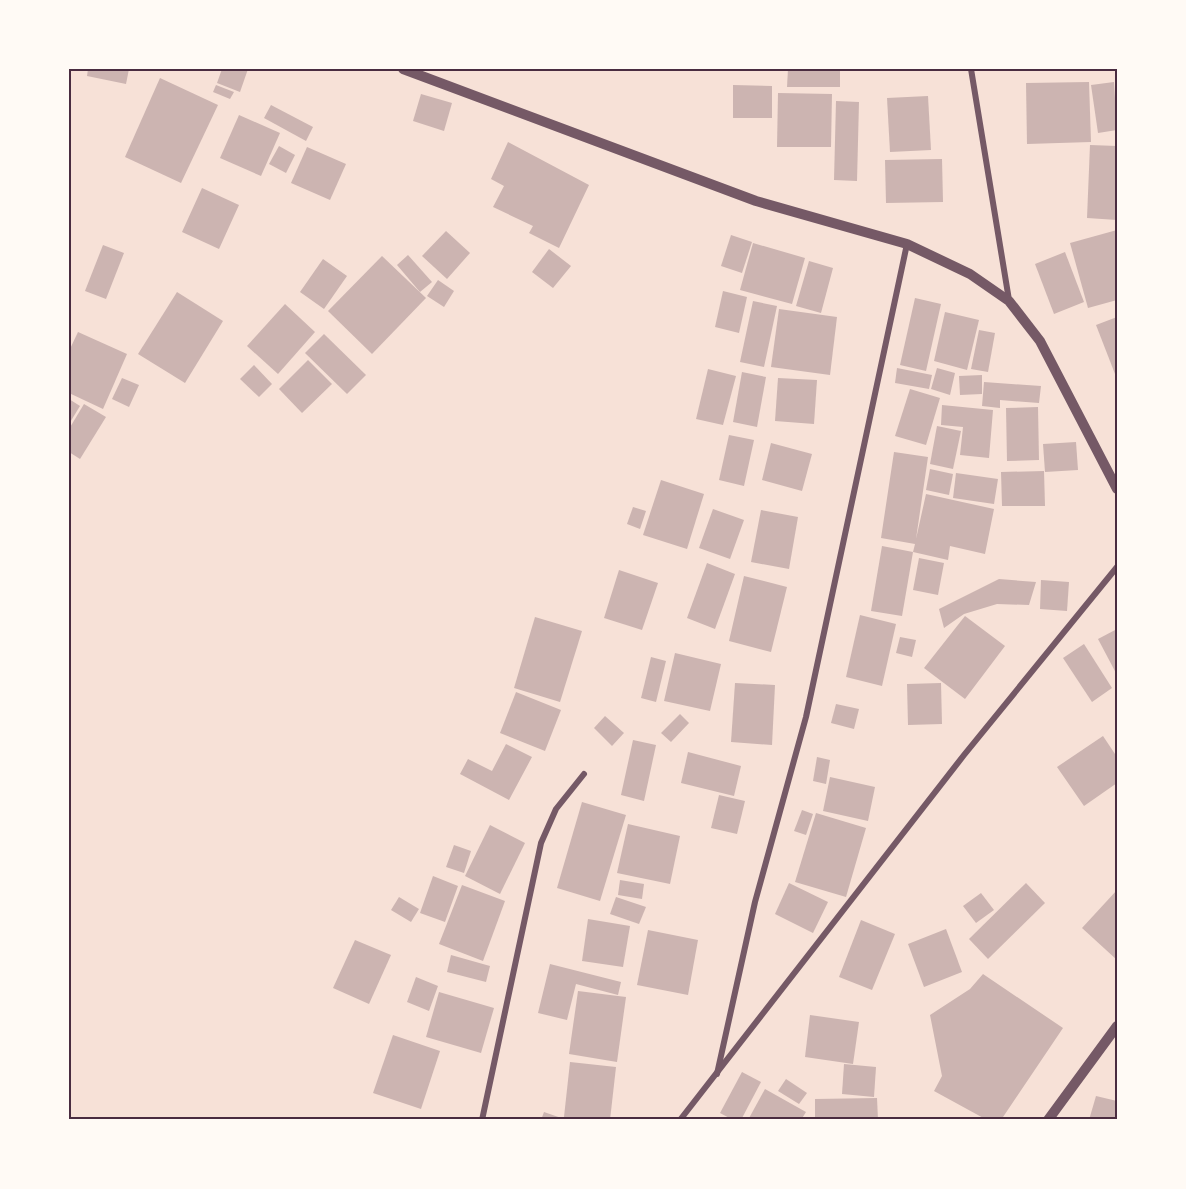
<svg xmlns="http://www.w3.org/2000/svg" width="1186" height="1189" font-family="Rubik,sans-serif">
<rect width="100%" height="100%" fill="#f7e1d7"/>
<g fill="#ccb4b1">
<polygon points="88,69 129,69 126,84 87,76"/>
<polygon points="222,69 248,69 240,92 217,83"/>
<polygon points="788,69 840,69 840,87 787,87"/>
<polygon points="160,78 218,105 181,183 125,157"/>
<polygon points="1089,82 1091,142 1027,144 1026,83"/>
<polygon points="1114,82 1117,130 1098,133 1091,85"/>
<polygon points="216,85 234,92 230,99 213,92"/>
<polygon points="733,85 772,86 772,118 733,118"/>
<polygon points="778,93 832,94 831,147 777,147"/>
<polygon points="421,94 452,103 444,131 413,121"/>
<polygon points="928,96 931,150 890,152 887,98"/>
<polygon points="836,101 859,102 857,181 834,180"/>
<polygon points="271,105 313,127 306,141 264,118"/>
<polygon points="239,115 280,133 261,176 220,158"/>
<polygon points="508,142 589,185 559,248 529,233 533,226 493,207 504,186 491,179"/>
<polygon points="1090,145 1117,146 1117,220 1087,218"/>
<polygon points="279,146 295,155 286,173 269,164"/>
<polygon points="307,147 346,164 330,200 291,183"/>
<polygon points="942,159 943,202 886,203 885,160"/>
<polygon points="202,188 239,205 219,249 182,232"/>
<polygon points="1117,230 1117,300 1088,308 1070,243"/>
<polygon points="446,231 470,253 447,279 422,256"/>
<polygon points="731,235 752,242 742,273 721,266"/>
<polygon points="753,243 805,258 792,304 740,290"/>
<polygon points="103,245 124,253 106,299 85,291"/>
<polygon points="549,249 571,266 553,288 532,272"/>
<polygon points="1065,252 1084,302 1054,314 1035,264"/>
<polygon points="408,255 432,282 420,292 397,265"/>
<polygon points="382,256 426,298 372,354 328,311"/>
<polygon points="323,259 347,276 324,309 300,292"/>
<polygon points="809,261 833,268 821,313 796,306"/>
<polygon points="438,280 454,291 444,307 427,296"/>
<polygon points="723,291 747,297 739,333 715,327"/>
<polygon points="177,292 223,321 185,383 138,354"/>
<polygon points="915,298 941,304 926,371 900,365"/>
<polygon points="753,301 777,306 764,367 740,362"/>
<polygon points="285,304 315,332 278,374 247,346"/>
<polygon points="779,309 837,317 830,375 771,367"/>
<polygon points="945,312 979,320 967,370 934,361"/>
<polygon points="1117,317 1117,373 1115,374 1096,325"/>
<polygon points="979,330 995,333 988,372 971,369"/>
<polygon points="78,332 127,354 103,409 69,393 69,351"/>
<polygon points="324,334 366,375 347,394 305,353"/>
<polygon points="308,360 332,384 302,413 279,389"/>
<polygon points="254,365 272,384 259,397 240,379"/>
<polygon points="897,368 932,375 929,389 895,383"/>
<polygon points="937,368 955,373 950,395 931,389"/>
<polygon points="708,369 736,376 723,425 696,419"/>
<polygon points="742,372 766,377 757,427 733,422"/>
<polygon points="982,375 982,394 960,395 959,376"/>
<polygon points="122,378 139,385 129,407 112,399"/>
<polygon points="778,378 817,380 814,424 775,421"/>
<polygon points="984,382 1041,386 1039,403 1000,400 1000,408 982,406"/>
<polygon points="910,389 940,398 926,445 895,436"/>
<polygon points="69,399 80,406 69,424"/>
<polygon points="84,404 106,417 80,459 69,452 69,429"/>
<polygon points="942,405 993,410 989,458 960,455 963,427 941,425"/>
<polygon points="1038,407 1039,460 1007,461 1006,408"/>
<polygon points="937,426 961,431 953,469 930,464"/>
<polygon points="729,435 754,440 744,486 719,480"/>
<polygon points="1076,442 1078,470 1045,472 1043,444"/>
<polygon points="771,443 812,454 802,491 762,480"/>
<polygon points="894,452 928,457 916,539 926,494 994,509 985,554 950,546 948,560 913,552 915,544 881,538"/>
<polygon points="930,469 953,474 949,495 926,490"/>
<polygon points="1044,471 1045,506 1002,506 1001,472"/>
<polygon points="956,473 998,479 994,504 953,498"/>
<polygon points="661,480 704,494 687,549 643,535"/>
<polygon points="633,507 646,511 640,529 627,524"/>
<polygon points="713,509 744,520 730,559 699,548"/>
<polygon points="761,510 798,517 789,569 751,562"/>
<polygon points="882,546 913,552 902,616 871,611"/>
<polygon points="919,558 944,563 938,595 913,590"/>
<polygon points="707,563 735,574 715,629 687,618"/>
<polygon points="619,570 658,583 642,630 604,618"/>
<polygon points="744,576 787,587 771,652 729,641"/>
<polygon points="999,579 1036,582 1029,605 997,604 964,614 944,628 939,609"/>
<polygon points="1041,580 1069,582 1067,611 1040,609"/>
<polygon points="860,615 896,624 882,686 846,677"/>
<polygon points="965,616 1005,646 965,699 924,668"/>
<polygon points="535,617 582,631 560,702 514,688"/>
<polygon points="1117,629 1117,675 1098,639"/>
<polygon points="900,637 916,640 912,657 896,653"/>
<polygon points="1084,644 1112,688 1092,702 1063,658"/>
<polygon points="675,653 721,664 710,711 664,701"/>
<polygon points="651,657 666,661 656,702 641,698"/>
<polygon points="735,683 775,685 772,745 731,742"/>
<polygon points="941,683 942,724 908,725 907,684"/>
<polygon points="516,692 561,710 545,751 500,733"/>
<polygon points="836,704 859,709 854,729 831,723"/>
<polygon points="680,714 689,723 671,742 661,733"/>
<polygon points="605,716 624,733 612,746 594,728"/>
<polygon points="1103,736 1117,757 1117,783 1084,806 1057,767"/>
<polygon points="633,740 656,745 644,801 621,795"/>
<polygon points="506,744 532,757 509,800 460,774 468,759 492,771"/>
<polygon points="688,752 741,766 734,796 681,783"/>
<polygon points="817,757 830,760 826,784 813,781"/>
<polygon points="830,777 875,787 868,821 823,811"/>
<polygon points="719,795 745,801 737,834 711,828"/>
<polygon points="582,802 626,815 600,901 557,888"/>
<polygon points="802,810 813,814 806,835 794,831"/>
<polygon points="816,813 866,828 846,897 795,882"/>
<polygon points="628,824 680,836 670,884 617,873"/>
<polygon points="490,825 525,843 500,894 465,876"/>
<polygon points="454,845 471,851 464,873 446,867"/>
<polygon points="433,876 458,886 445,922 420,913"/>
<polygon points="620,880 644,884 642,899 618,895"/>
<polygon points="789,883 828,902 813,933 775,914"/>
<polygon points="1026,883 1045,903 988,959 969,939"/>
<polygon points="462,885 505,901 483,961 439,944"/>
<polygon points="1117,890 1117,960 1082,928"/>
<polygon points="981,893 994,910 976,923 963,906"/>
<polygon points="399,897 419,909 411,922 391,910"/>
<polygon points="616,897 646,907 639,924 610,914"/>
<polygon points="588,919 630,926 623,967 582,961"/>
<polygon points="861,920 895,934 872,990 839,977"/>
<polygon points="946,929 962,972 924,987 908,944"/>
<polygon points="648,930 698,940 688,995 637,985"/>
<polygon points="355,940 391,955 369,1004 333,988"/>
<polygon points="451,955 490,966 486,982 447,972"/>
<polygon points="550,964 621,982 618,995 576,984 567,1020 538,1013"/>
<polygon points="983,974 1063,1028 1001,1120 987,1120 934,1091 942,1076 930,1015 970,989"/>
<polygon points="416,977 438,986 429,1011 407,1002"/>
<polygon points="578,991 626,997 617,1062 569,1054"/>
<polygon points="439,992 494,1008 481,1053 426,1037"/>
<polygon points="810,1015 859,1022 853,1064 805,1057"/>
<polygon points="393,1035 440,1051 421,1109 373,1093"/>
<polygon points="570,1062 616,1067 610,1120 564,1117"/>
<polygon points="844,1064 876,1067 874,1097 842,1094"/>
<polygon points="742,1072 761,1082 741,1120 733,1120 720,1113"/>
<polygon points="786,1079 807,1093 799,1104 778,1091"/>
<polygon points="765,1089 806,1112 801,1120 748,1120"/>
<polygon points="1096,1096 1117,1101 1117,1120 1089,1120"/>
<polygon points="877,1098 878,1120 815,1120 815,1099"/>
<polygon points="544,1112 567,1120 541,1120"/>
</g>
<g fill="none" stroke-linecap="round" stroke-linejoin="round">
<g stroke="#755966" stroke-width="6">
<polyline points="971,69 1009,300"/>
<polyline points="717,1074 755,902 806,717 907,244"/>
<polyline points="482,1120 541,843 556,809 584,774"/>
<polyline points="680,1120 964,755 1117,567"/>
</g>
<g stroke="#755966" stroke-width="10">
<polyline points="403,69 756,201 907,244 970,274 1009,301 1040,341 1117,489"/>
<polyline points="1048,1120 1117,1026"/>
</g>
</g>
<rect width="1186" height="1189" fill="none" stroke="#fffaf5" stroke-width="141"/>
<rect x="70" y="70" width="1046" height="1048" fill="none" stroke="#4a2c40" stroke-width="2"/>
</svg>
